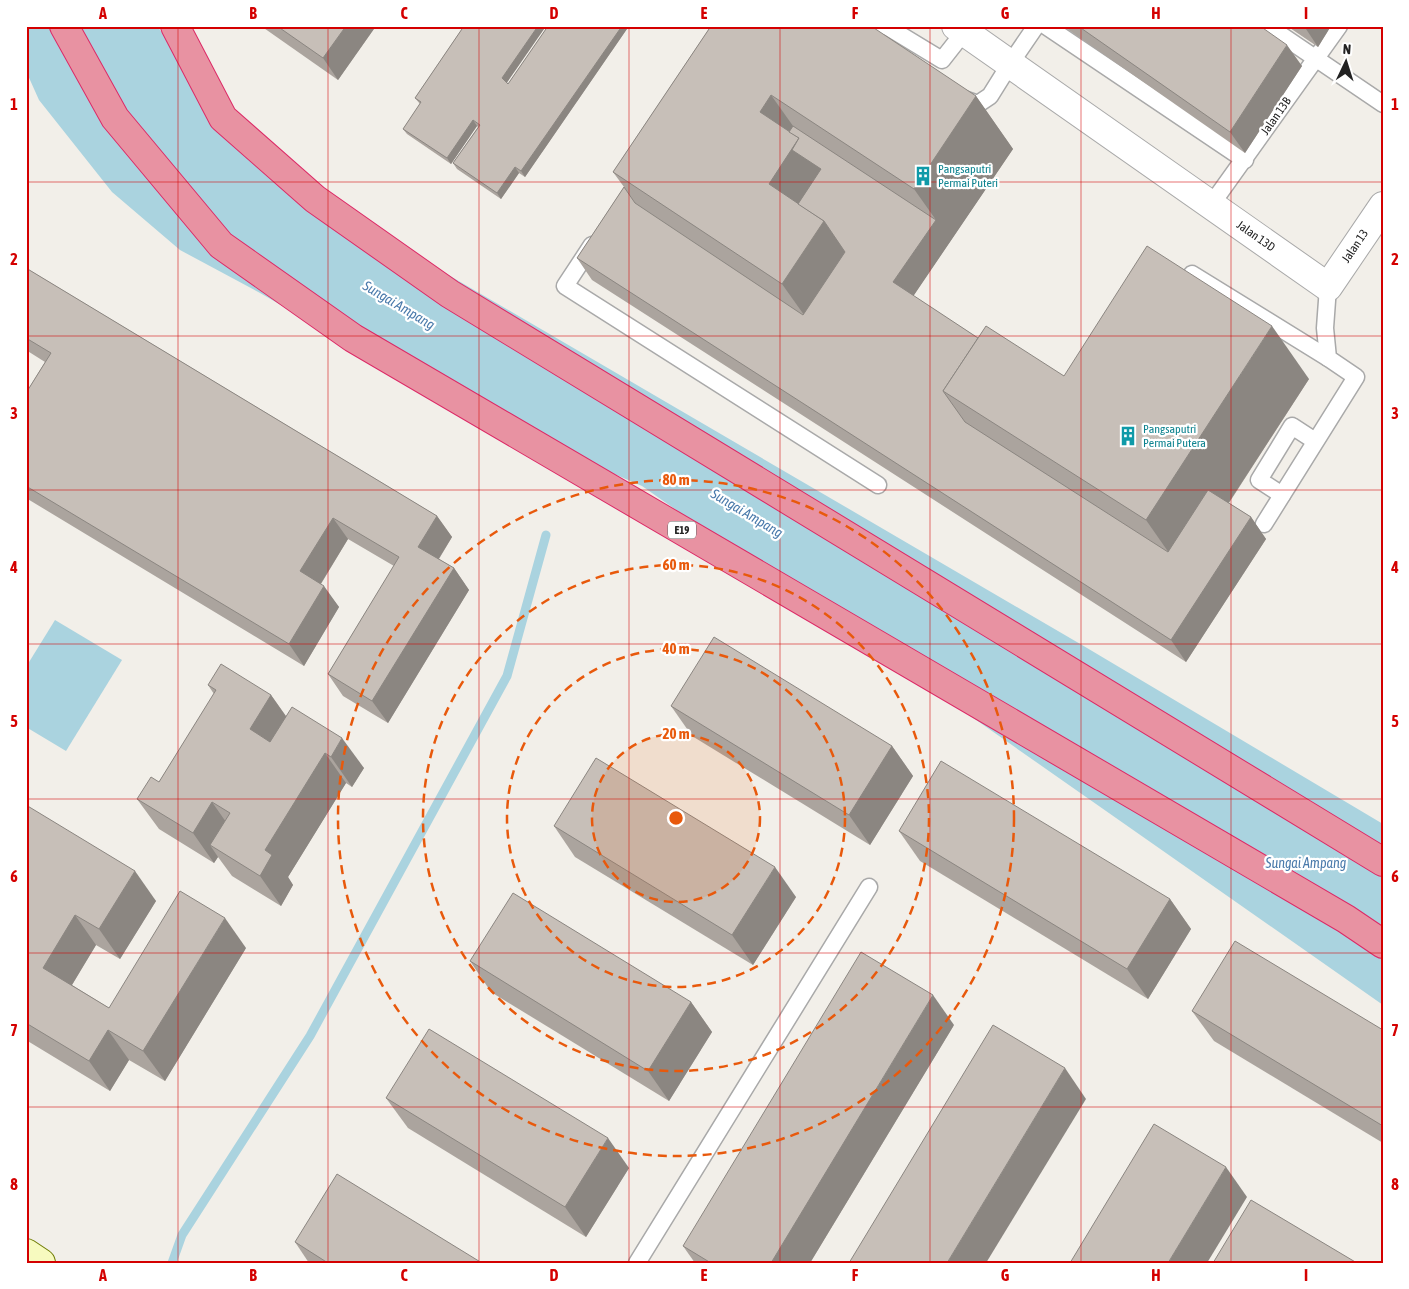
<svg xmlns="http://www.w3.org/2000/svg" width="1409" height="1289" font-family="'Asap Condensed',sans-serif">
<rect width="100%" height="100%" fill="#f2efe9"/>
<g fill="#aad3df">
<polygon points="26,26 157,26 225,115 311,191 421,259 1082,645 1383,824 1383,1005 642,486 455,405 260,293 180,250 112,192 39,100 26,71"/>
<polygon points="55,620 122,660 66,751 26,727 26,667"/>
</g>
<g fill="none" stroke-linecap="round" stroke-linejoin="round">
<polyline stroke="#aad3df" stroke-width="9" points="172,1263 182,1235 310,1036 507,676 546,535"/>
<defs>
<g id="lane">
<polyline points="1046,26 1245,160"/>
<polyline points="1268,26 1383,104"/>
<polyline points="857,29 886,26 942,60 964,32"/>
<polyline points="961,98 978,104 990,96 1010,64 1036,26"/>
<polyline points="1211,205 1339,26"/>
<polyline points="592,245 565,286 878,485"/>
<polyline points="1192,274 1328,358"/>
<polyline points="1282,495 1259,480 1292,426 1315,441"/>
<polyline points="1264,524 1356,377 1328,358 1325,328 1328,287"/>
<polyline points="637,1263 869,887"/>
</g>
<polyline id="street" points="956,26 1328,287 1383,206"/>
<polyline id="secondary" points="26,1253 41,1263"/>
<g id="highway">
<polyline points="64,26 115,118 221,245 353,338 1346,919 1383,944"/>
<polyline points="175,26 223,118 315,199 450,294 1383,862"/>
</g>
</defs>
<use href="#lane" stroke="#a9a9a9" stroke-width="19"/>
<use href="#street" stroke="#a9a9a9" stroke-width="30"/>
<use href="#secondary" stroke="#707d05" stroke-width="30"/>
<use href="#highway" stroke="#dc2a67" stroke-width="30"/>
<use href="#lane" stroke="#fff" stroke-width="16"/>
<use href="#street" stroke="#fff" stroke-width="28"/>
<use href="#secondary" stroke="#f7fabf" stroke-width="28"/>
<use href="#highway" stroke="#e892a2" stroke-width="28"/>
</g>
<g fill="#aba49e">
<polygon points="261,26 376,26 338,80"/>
<polygon points="464,26 546,26 507,82 508,84 548,26 629,26 525,177 519,173 501,199 457,169 453,163 478,127 477,126 451,164 407,134 403,129 420,104 415,98"/>
<polygon points="711,26 976,96 1013,149 913,296 978,338 1064,376 1309,379 1229,503 1251,517 1266,539 1186,662 592,280 577,258 624,187 613,172"/>
<polygon points="1063,26 1260,26 1302,66 1245,153"/>
<polygon points="1287,26 1331,26 1318,47"/>
<polygon points="26,268 437,516 452,537 439,559 454,568 469,590 388,723 343,696 328,674 394,566 348,539 321,584 339,607 304,666 26,498 26,393 45,362 26,350"/>
<polygon points="208,685 271,695 286,716 364,768 352,787 346,783 288,877 293,885 281,906 232,876 218,857 214,863 159,829 137,799 159,782 214,694"/>
<polygon points="671,706 892,746 913,776 870,845 692,736"/>
<polygon points="26,805 156,901 120,959 96,945 72,985 109,1008 246,948 165,1081 129,1060 110,1091 26,1040"/>
<polygon points="554,826 796,897 753,965 575,857"/>
<polygon points="899,831 1170,899 1191,929 1148,999 920,861"/>
<polygon points="470,961 691,1002 712,1032 669,1101 491,992"/>
<polygon points="1192,1011 1383,1030 1383,1143 1214,1041"/>
<polygon points="954,1025 810,1263 695,1263 683,1246"/>
<polygon points="386,1098 629,1168 586,1237 408,1128"/>
<polygon points="295,1242 482,1263 309,1263"/>
</g>
<g fill="#8b8681">
<polygon points="346,26 376,26 338,80 323,58"/>
<polygon points="538,26 546,26 506,84 502,78"/>
<polygon points="622,26 629,26 525,177 521,171"/>
<polygon points="1304,26 1331,26 1318,47"/>
<polygon points="1287,45 1302,66 1245,153 1230,132"/>
<polygon points="771,95 808,147 836,191 791,216 769,184 760,112"/>
<polygon points="976,96 1013,149 908,304 893,282 936,220 914,189"/>
<polygon points="473,120 477,126 451,164 447,158"/>
<polygon points="515,167 519,173 501,199 497,193"/>
<polygon points="824,221 861,274 819,336 782,284"/>
<polygon points="1272,326 1309,379 1183,573 1146,520"/>
<polygon points="437,516 452,537 433,568 418,547"/>
<polygon points="1251,517 1266,539 1186,662 1171,640"/>
<polygon points="333,518 348,539 315,593 300,571"/>
<polygon points="454,568 469,590 388,723 372,701"/>
<polygon points="324,586 339,607 304,666 289,644"/>
<polygon points="271,695 292,725 271,759 250,729"/>
<polygon points="342,738 364,768 352,787 331,757"/>
<polygon points="892,746 913,776 870,845 849,815"/>
<polygon points="325,753 346,783 288,877 293,885 281,906 260,876 265,850"/>
<polygon points="212,802 233,832 210,845 218,857 214,863 193,833"/>
<polygon points="775,867 796,897 753,965 732,935"/>
<polygon points="135,871 156,901 120,959 99,929"/>
<polygon points="1170,899 1191,929 1148,999 1127,969"/>
<polygon points="75,915 96,945 64,998 43,968"/>
<polygon points="225,918 246,948 165,1081 143,1051"/>
<polygon points="933,995 954,1025 810,1263 771,1263"/>
<polygon points="691,1002 712,1032 669,1101 648,1071"/>
<polygon points="108,1030 129,1060 110,1091 89,1061"/>
<polygon points="1065,1068 1086,1099 986,1263 947,1263"/>
<polygon points="608,1138 629,1168 586,1237 565,1207"/>
<polygon points="1226,1167 1247,1197 1207,1263 1168,1263"/>
</g>
<g fill="#c7bfb8" stroke="#8b8681">
<polygon points="277,26 346,26 323,58"/>
<polygon points="464,26 538,26 502,78 508,84 548,26 622,26 521,171 515,167 497,193 453,163 480,125 473,120 447,158 403,129 421,102 415,98"/>
<polygon points="711,26 871,26 976,96 914,189 771,95 760,112 799,138 769,184 824,221 782,284 613,172"/>
<polygon points="1078,26 1260,26 1287,45 1230,132"/>
<polygon points="793,126 936,220 893,282 978,338 943,391 965,422 1168,552 1208,490 1251,517 1171,640 577,258 624,187 635,203 803,315 845,252 824,221 798,204 821,169 792,150 799,138 789,132"/>
<polygon points="1147,246 1272,326 1146,520 943,391 986,326 1064,376"/>
<polygon points="26,268 437,516 418,547 454,568 372,701 328,674 399,557 333,518 300,571 324,586 289,644 26,486 26,393 51,353 26,338"/>
<polygon points="714,637 892,746 849,815 671,706"/>
<polygon points="221,664 271,695 250,729 270,742 292,707 342,738 331,757 325,753 265,850 272,855 260,876 210,845 230,813 212,802 193,833 137,799 151,777 159,782 216,690 208,685"/>
<polygon points="596,758 775,867 732,935 554,826"/>
<polygon points="941,761 1170,899 1127,969 899,831"/>
<polygon points="26,805 135,871 99,929 75,915 43,968 109,1008 180,891 225,918 143,1051 108,1030 89,1061 26,1023"/>
<polygon points="513,893 691,1002 648,1071 470,961"/>
<polygon points="1235,941 1383,1030 1383,1126 1192,1011"/>
<polygon points="861,952 933,995 771,1263 711,1263 683,1246"/>
<polygon points="993,1025 1065,1068 947,1263 849,1263"/>
<polygon points="429,1029 608,1138 565,1207 386,1098"/>
<polygon points="1154,1124 1226,1167 1168,1263 1070,1263"/>
<polygon points="337,1174 482,1263 328,1263 295,1242"/>
<polygon points="1251,1200 1357,1263 1213,1263"/>
</g>
<path fill="none" stroke="#d40000" stroke-width="1" stroke-opacity="0.55" d="M 178,26 L 178,1263M 328,26 L 328,1263M 479,26 L 479,1263M 629,26 L 629,1263M 780,26 L 780,1263M 930,26 L 930,1263M 1081,26 L 1081,1263M 1231,26 L 1231,1263M 26,182 L 1383,182M 26,336 L 1383,336M 26,490 L 1383,490M 26,644 L 1383,644M 26,799 L 1383,799M 26,953 L 1383,953M 26,1107 L 1383,1107"/>
<circle cx="676" cy="818" r="84" fill="#e8590c" fill-opacity=".12"/>
<g fill="none" stroke="#e8590c" stroke-width="2.5" stroke-dasharray="9 6">
<circle cx="676" cy="818" r="84"/>
<circle cx="676" cy="818" r="169"/>
<circle cx="676" cy="818" r="253"/>
<circle cx="676" cy="818" r="338"/>
</g>
<defs>
<symbol id="building-bare" viewBox="-9 -9 18 18"><path d="M-4-6H4V6H1V3H-1V6H-4ZM-2.5-4.3h1.7v1.8h-1.7ZM.8-4.3h1.7v1.8H.8ZM-2.5-1h1.7V.8h-1.7ZM.8-1h1.7V.8H.8Z" fill="#0f9aa8" stroke="#fff" stroke-width="2.5" paint-order="stroke"/></symbol>
</defs>
<g fill-rule="evenodd">
<use href="#building-bare" x="909" y="162" width="28" height="28"/>
<use href="#building-bare" x="1114" y="422" width="28" height="28"/>
</g>
<g text-anchor="middle" stroke-width="4.5" stroke-linejoin="round" paint-order="stroke">
<rect fill="#fff" stroke="#646464" stroke-width="1" x="668" y="521.5" width="28" height="17" rx="4"/>
<g font-size="11" font-weight="bold" fill="#222">
<text x="682" y="534">E19</text>
</g>
<g font-size="12" fill="#222" stroke="#fff">
<text transform="translate(1276 116) rotate(-55)" y="4">Jalan 13B</text>
<text transform="translate(1256 236) rotate(35)" y="4">Jalan 13D</text>
<text transform="translate(1355 246) rotate(-56)" y="4">Jalan 13</text>
</g>
<g font-size="12" fill="#0d838f" stroke="#fff" text-anchor="start">
<text x="938" y="173">Pangsaputri<tspan x="938" dy="14">Permai Puteri</tspan></text>
<text x="1143" y="433">Pangsaputri<tspan x="1143" dy="14">Permai Putera</tspan></text>
</g>
<g font-size="14" font-style="italic" fill="#4a7aab" stroke="#fff">
<text transform="translate(399 305) rotate(31)" y="5">Sungai Ampang</text>
<text transform="translate(747 513) rotate(31)" y="5">Sungai Ampang</text>
<text x="1306" y="868">Sungai Ampang</text>
</g>
</g>
<circle cx="676" cy="818" r="8" fill="#e8590c" stroke="#fff" stroke-width="2.5"/>
<g font-size="15" text-anchor="middle" font-weight="bold" fill="#e8590c" stroke="#fff" stroke-width="4.5" stroke-linejoin="round" paint-order="stroke">
<text x="676" y="485">80 m</text>
<text x="676" y="570">60 m</text>
<text x="676" y="654">40 m</text>
<text x="676" y="739">20 m</text>
</g>
<rect width="1409" height="1289" fill="none" stroke="#ffffff" stroke-width="55"/>
<g transform="translate(1346 62) rotate(4)" stroke="#ffffff" stroke-width="4" paint-order="stroke">
<path d="M0-4L9 19L0 12L-9 19Z" fill="#222222"/>
<text y="-8" font-size="14" font-weight="bold" text-anchor="middle" fill="#222222">N</text>
</g>
<rect x="28" y="28" width="1354" height="1234" fill="none" stroke="#d40000" stroke-width="2"/>
<g font-size="16" text-anchor="middle" font-weight="bold" fill="#d40000">
<text x="103" y="19">A</text>
<text x="253" y="19">B</text>
<text x="404" y="19">C</text>
<text x="554" y="19">D</text>
<text x="704" y="19">E</text>
<text x="855" y="19">F</text>
<text x="1005" y="19">G</text>
<text x="1156" y="19">H</text>
<text x="1306" y="19">I</text>
<text x="14" y="110">1</text>
<text x="1395" y="110">1</text>
<text x="14" y="265">2</text>
<text x="1395" y="265">2</text>
<text x="14" y="419">3</text>
<text x="1395" y="419">3</text>
<text x="14" y="573">4</text>
<text x="1395" y="573">4</text>
<text x="14" y="727">5</text>
<text x="1395" y="727">5</text>
<text x="14" y="882">6</text>
<text x="1395" y="882">6</text>
<text x="14" y="1036">7</text>
<text x="1395" y="1036">7</text>
<text x="14" y="1190">8</text>
<text x="1395" y="1190">8</text>
<text x="103" y="1281">A</text>
<text x="253" y="1281">B</text>
<text x="404" y="1281">C</text>
<text x="554" y="1281">D</text>
<text x="704" y="1281">E</text>
<text x="855" y="1281">F</text>
<text x="1005" y="1281">G</text>
<text x="1156" y="1281">H</text>
<text x="1306" y="1281">I</text>
</g>
</svg>
